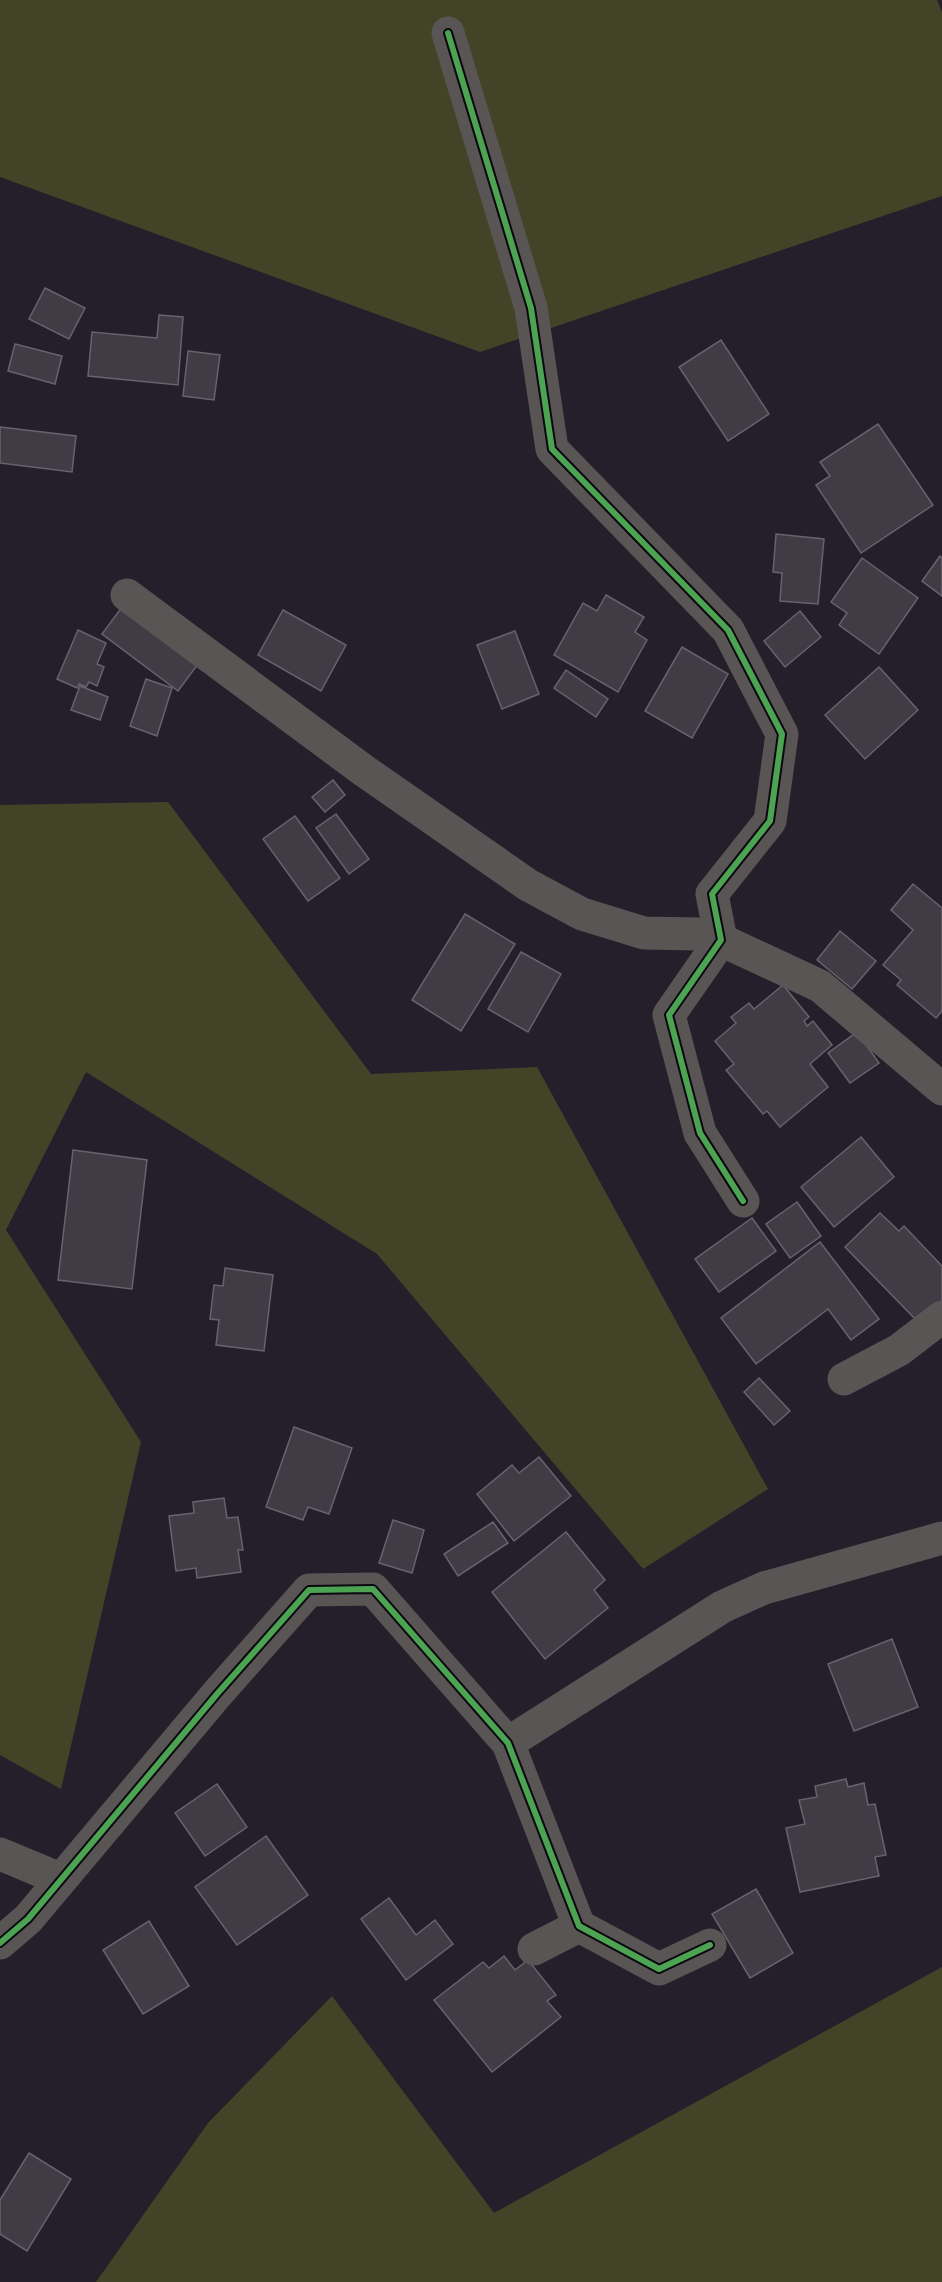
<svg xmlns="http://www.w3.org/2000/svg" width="942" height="2282" font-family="Quicksand,sans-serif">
<rect width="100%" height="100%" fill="#241f2a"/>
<g fill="#434427">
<polygon points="0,0 937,0 942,12 942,196 480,352 0,177"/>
<polygon points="168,802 371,1074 537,1067 768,1489 643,1569 377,1254 86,1072 6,1230 141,1442 61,1789 0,1755 0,805"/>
<polygon points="942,1967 942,2282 96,2282 208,2123 332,1996 494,2213"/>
</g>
<g fill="#403c45" stroke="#67636d" stroke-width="1.5">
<polygon points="45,288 85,308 69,339 29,319"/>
<polygon points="159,315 183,317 178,385 88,376 92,332 157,338"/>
<polygon points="721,340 769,414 728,441 679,367"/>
<polygon points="15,344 62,356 55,384 8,371"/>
<polygon points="188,351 220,355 214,400 183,396"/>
<polygon points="878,424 933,505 861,553 816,485 830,476 820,462"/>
<polygon points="0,427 76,436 72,472 0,463"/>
<polygon points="776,534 824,539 818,604 780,601 782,573 773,572"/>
<polygon points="940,556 942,558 942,596 922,581"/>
<polygon points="862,558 918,598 879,654 839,625 847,613 831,602"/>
<polygon points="606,595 644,617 635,632 647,640 618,692 554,655 583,603 597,611"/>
<polygon points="122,607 198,664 178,691 102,634"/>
<polygon points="283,610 346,645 321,691 258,655"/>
<polygon points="800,611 821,637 785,667 764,641"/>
<polygon points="78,630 106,643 97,664 104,667 97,686 89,682 86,687 79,684 77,688 57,679"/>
<polygon points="515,631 539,694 502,709 477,645"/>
<polygon points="682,647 728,674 692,738 645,711"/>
<polygon points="879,667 918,710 865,759 825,715"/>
<polygon points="566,670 608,699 596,717 554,688"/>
<polygon points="146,679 172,688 157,736 130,726"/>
<polygon points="80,686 108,697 100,720 71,710"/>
<polygon points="333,780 345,795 325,812 312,797"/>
<polygon points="336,814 369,859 349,874 316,828"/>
<polygon points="295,816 340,878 308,901 263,839"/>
<polygon points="913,884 942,908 942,1011 936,1018 897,985 901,980 883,965 913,930 891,910"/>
<polygon points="465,914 515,944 461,1031 412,1000"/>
<polygon points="840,931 876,961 852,989 817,960"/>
<polygon points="521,952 561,974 528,1032 488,1009"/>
<polygon points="783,985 809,1017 804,1021 807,1026 813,1021 832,1045 810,1064 828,1087 780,1127 767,1111 763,1114 726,1070 734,1064 715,1041 736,1023 731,1017 749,1003 754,1009"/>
<polygon points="857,1032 879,1063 850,1083 828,1053"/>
<polygon points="861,1137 894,1177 834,1227 801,1187"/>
<polygon points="73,1150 147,1160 132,1289 58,1280"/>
<polygon points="797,1202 821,1236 790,1258 766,1224"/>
<polygon points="880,1213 899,1231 904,1226 942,1266 942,1303 920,1324 845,1247"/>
<polygon points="752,1218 776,1251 719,1292 695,1259"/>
<polygon points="820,1242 879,1319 851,1340 828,1309 756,1364 721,1318"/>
<polygon points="225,1268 273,1275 264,1351 216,1345 219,1320 210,1319 214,1285 223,1286"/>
<polygon points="759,1378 790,1411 774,1425 744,1392"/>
<polygon points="294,1427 352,1448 329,1514 308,1507 303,1520 266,1507"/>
<polygon points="539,1457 571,1496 514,1541 477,1494 512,1465 519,1473"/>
<polygon points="224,1498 227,1518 238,1517 243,1550 238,1550 241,1572 197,1578 196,1568 176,1571 169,1516 194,1513 193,1502"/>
<polygon points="393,1520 424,1530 412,1573 379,1563"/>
<polygon points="493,1522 508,1543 458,1576 444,1554"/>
<polygon points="566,1532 605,1580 594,1590 608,1608 545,1659 492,1592"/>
<polygon points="892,1639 918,1707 854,1731 828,1664"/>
<polygon points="846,1779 848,1787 864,1783 868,1805 875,1804 886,1855 875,1857 879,1876 800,1892 786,1828 805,1824 799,1800 817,1797 815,1786"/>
<polygon points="217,1784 247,1827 205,1856 175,1813"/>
<polygon points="266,1836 308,1895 237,1945 195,1887"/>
<polygon points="756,1889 793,1953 750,1978 712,1914"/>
<polygon points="389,1898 416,1935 435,1920 453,1944 406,1980 361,1919"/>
<polygon points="149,1921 189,1986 143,2014 103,1950"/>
<polygon points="504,1956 515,1970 528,1960 556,1995 547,2001 561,2017 492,2072 434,2000 483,1962 489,1968"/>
<polygon points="29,2153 71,2179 27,2251 0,2234 0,2200"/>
</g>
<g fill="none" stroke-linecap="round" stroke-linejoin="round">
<g stroke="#595555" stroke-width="33">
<polyline points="448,33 531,308 552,449 728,630 782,734 770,821 712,894 721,940 669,1015 700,1133 743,1201"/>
<polyline points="127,595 363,770 528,885 582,914 644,933 698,934 721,940 820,986 942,1089"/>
<polyline points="844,1379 899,1350 942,1317"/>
<polyline points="508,1743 722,1607 764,1588 942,1538"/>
<polyline points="0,1854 60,1879"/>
<polyline points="0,1943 28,1919 217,1694 309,1590 373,1589 508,1743 579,1926 659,1969 710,1945"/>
<polyline points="534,1949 579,1926"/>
</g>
<defs>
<g id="cycleway">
<polyline points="448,33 531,308 552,449 728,630 782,734 770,821 712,894 721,940 669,1015 700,1133 743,1201"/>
<polyline points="0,1943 28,1919 217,1694 309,1590 373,1589 508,1743 579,1926 659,1969 710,1945"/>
</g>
</defs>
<use href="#cycleway" stroke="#0b0810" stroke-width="10"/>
<use href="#cycleway" stroke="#4ca352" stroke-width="6"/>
</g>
</svg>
